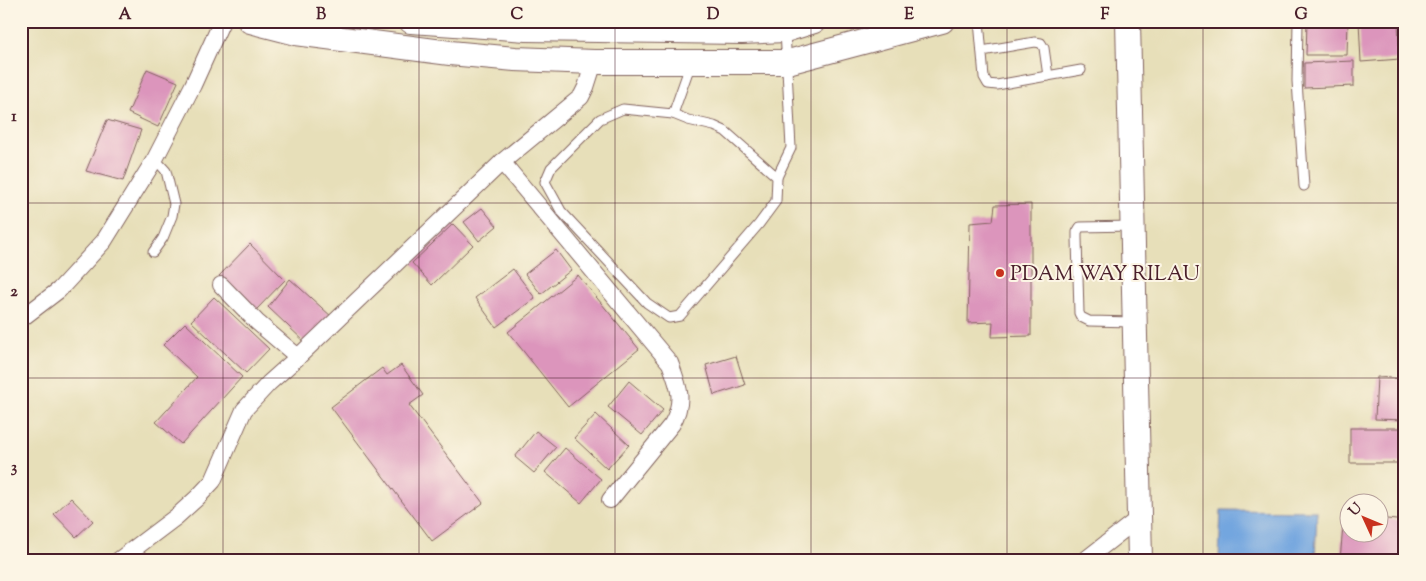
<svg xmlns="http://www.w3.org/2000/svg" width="1426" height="581" font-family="'Sorts Mill Goudy',serif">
<rect width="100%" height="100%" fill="#fcf5e5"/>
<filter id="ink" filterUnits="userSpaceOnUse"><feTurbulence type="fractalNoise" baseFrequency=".02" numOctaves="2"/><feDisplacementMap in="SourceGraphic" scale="10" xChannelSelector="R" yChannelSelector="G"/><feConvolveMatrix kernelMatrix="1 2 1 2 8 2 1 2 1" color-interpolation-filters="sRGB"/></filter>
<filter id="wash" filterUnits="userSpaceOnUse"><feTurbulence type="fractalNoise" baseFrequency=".0096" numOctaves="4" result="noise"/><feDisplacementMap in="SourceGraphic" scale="20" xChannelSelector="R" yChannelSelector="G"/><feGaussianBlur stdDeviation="1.12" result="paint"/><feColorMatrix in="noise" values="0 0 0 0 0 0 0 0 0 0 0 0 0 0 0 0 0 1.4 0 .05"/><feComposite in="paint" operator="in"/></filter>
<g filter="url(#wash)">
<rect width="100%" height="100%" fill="#e7dfb9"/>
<polygon fill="#73a6df" stroke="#5e6285" points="1221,510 1317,511 1315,560 1219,560"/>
<g id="blocks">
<g fill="#dc95bc">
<polygon points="1307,21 1348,21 1347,55 1306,55"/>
<polygon points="1359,21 1398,21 1400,59 1361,62"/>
<polygon points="1354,61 1354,86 1304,88 1304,63"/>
<polygon points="147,69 178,82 158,127 128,113"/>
<polygon points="107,120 141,130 123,181 86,171"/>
<polygon points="1031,204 1031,336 992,337 993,322 968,323 970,223 993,221 995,205"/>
<polygon points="482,208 497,226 479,241 464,222"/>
<polygon points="453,224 473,245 432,285 412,263"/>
<polygon points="250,244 285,280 256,310 219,276"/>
<polygon points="556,250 571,270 541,294 525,274"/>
<polygon points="513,269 535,298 496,327 475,298"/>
<polygon points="578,275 639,349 568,407 508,332"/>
<polygon points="290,279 332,317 307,344 268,307"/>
<polygon points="214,297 269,349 246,373 191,321"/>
<polygon points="185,323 242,377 181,444 156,422 197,377 163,345"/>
<polygon points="736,356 745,385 714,395 706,365"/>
<polygon points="401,365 423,395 409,405 483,503 432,541 331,407 382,368 387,375"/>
<polygon points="1377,377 1405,379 1405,420 1375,419"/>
<polygon points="629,381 663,410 642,435 608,407"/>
<polygon points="596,414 629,445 607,469 574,438"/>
<rect x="1350" y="428" width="55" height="35"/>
<polygon points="536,431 556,447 534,473 515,457"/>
<polygon points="565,448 601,479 581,503 545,472"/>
<polygon points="71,498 93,521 76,537 54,514"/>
<polygon points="1344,515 1348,515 1348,534 1378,534 1378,518 1405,521 1405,560 1340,560"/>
</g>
</g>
</g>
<g filter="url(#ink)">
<use href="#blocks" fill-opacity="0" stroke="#81625d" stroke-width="1"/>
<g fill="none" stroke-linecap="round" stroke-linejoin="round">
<defs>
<g id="lane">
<polyline points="979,21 984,77 988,84 997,85 1081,70"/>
<polyline points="1298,21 1297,81 1304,186"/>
<polyline points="982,51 1035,42 1041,43 1044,48 1048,76"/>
<polygon points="623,109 673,114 688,120 714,126 725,131 777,177 776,201 759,224 680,316 669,318 647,303 561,211 545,182 551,168 600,119"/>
<polyline points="673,114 691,63"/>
<polyline points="777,177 791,148 785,30"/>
<polyline points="1132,226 1080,227 1077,232 1077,238 1079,313 1081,317 1089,321 1133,322"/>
<polyline points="153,252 163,238 172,216 174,204 166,171 155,159"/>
</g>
<g id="street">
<path d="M 502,162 L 670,363 C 679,387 685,400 672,424 L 610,500"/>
<polyline points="221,285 257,322 298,357"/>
<polyline points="21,319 59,290 104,241 155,159 193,85 222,21"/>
<polyline points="119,560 176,517 197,498 213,481 244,410 269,383 297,358 502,162 581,97 586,87 594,62"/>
<polyline points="1085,560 1140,517"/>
</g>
<g id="secondary">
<polyline points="250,21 296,33 450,53 515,59 594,62 788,62 942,21"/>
<polyline points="411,21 526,29 742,32 785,30 814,21"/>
<polyline points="1128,21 1140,560"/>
</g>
</defs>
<use href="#lane" stroke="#81625d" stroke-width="11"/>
<use href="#street" stroke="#81625d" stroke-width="18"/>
<use href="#secondary" stroke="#81625d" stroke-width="26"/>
<use href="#lane" stroke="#fff" stroke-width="9"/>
<use href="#street" stroke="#fff" stroke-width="16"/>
<use href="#secondary" stroke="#fff" stroke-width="24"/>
</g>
</g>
<path fill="none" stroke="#4a1f2b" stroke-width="1" stroke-opacity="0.55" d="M 223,21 L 223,560M 419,21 L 419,560M 615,21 L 615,560M 811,21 L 811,560M 1007,21 L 1007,560M 1203,21 L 1203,560M 21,203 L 1405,203M 21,378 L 1405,378"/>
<circle fill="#c8321e" stroke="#fcf5e5" stroke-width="2" cx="1000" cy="273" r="5"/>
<g text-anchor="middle" stroke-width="4" stroke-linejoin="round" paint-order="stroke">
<g font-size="21" fill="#4a1f2b" stroke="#fcf5e5" text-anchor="start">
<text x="1010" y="280">PDAM WAY RILAU</text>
</g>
</g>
<rect width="1426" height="581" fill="none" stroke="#fcf5e5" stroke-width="55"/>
<g transform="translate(1364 518) rotate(314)"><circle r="24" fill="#fcf5e5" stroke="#b59f9b"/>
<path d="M0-4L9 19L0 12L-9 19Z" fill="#c8321e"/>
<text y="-8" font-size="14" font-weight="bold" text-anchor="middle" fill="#4a1f2b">U</text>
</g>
<rect x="28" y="28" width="1370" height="526" fill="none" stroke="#4a1f2b" stroke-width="2"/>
<g font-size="16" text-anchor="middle" font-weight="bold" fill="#4a1f2b">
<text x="125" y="19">A</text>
<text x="321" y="19">B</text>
<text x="517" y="19">C</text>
<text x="713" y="19">D</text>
<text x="909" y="19">E</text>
<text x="1105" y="19">F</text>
<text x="1301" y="19">G</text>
<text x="14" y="121">1</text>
<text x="14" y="296">2</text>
<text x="14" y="472">3</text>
</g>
</svg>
